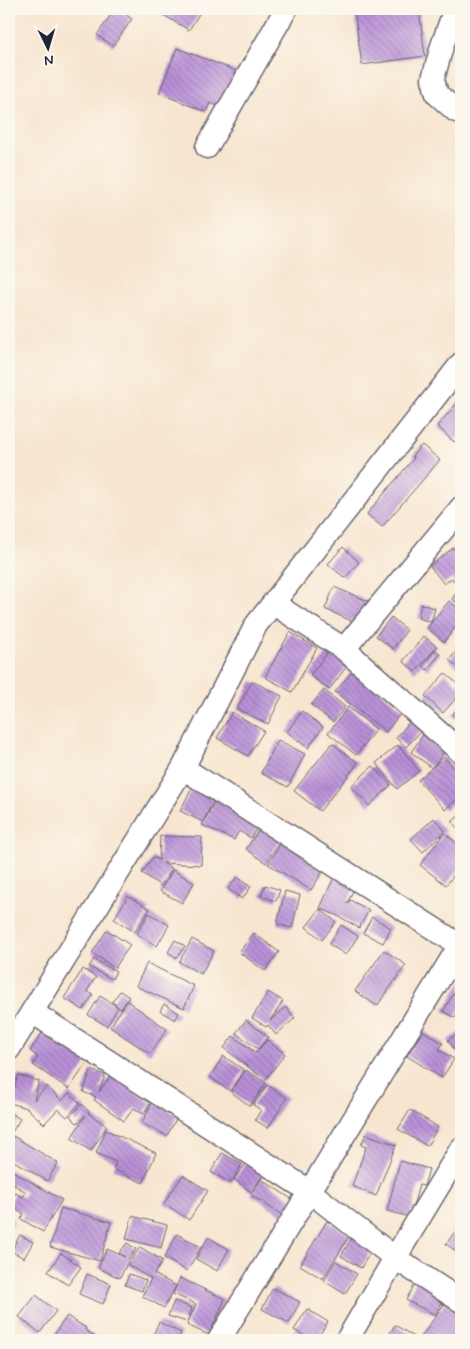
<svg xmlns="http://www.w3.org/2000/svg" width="470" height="1349" font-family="Mynerve,sans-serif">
<defs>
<pattern id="building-back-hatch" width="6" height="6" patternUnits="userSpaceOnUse" patternTransform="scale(1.25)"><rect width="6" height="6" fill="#ba91d8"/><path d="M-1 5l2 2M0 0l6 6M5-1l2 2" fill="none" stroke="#9776b0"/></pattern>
</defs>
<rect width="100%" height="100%" fill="#fbf7ec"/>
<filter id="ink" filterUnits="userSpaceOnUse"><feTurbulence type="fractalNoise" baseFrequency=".02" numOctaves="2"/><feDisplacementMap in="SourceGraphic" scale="10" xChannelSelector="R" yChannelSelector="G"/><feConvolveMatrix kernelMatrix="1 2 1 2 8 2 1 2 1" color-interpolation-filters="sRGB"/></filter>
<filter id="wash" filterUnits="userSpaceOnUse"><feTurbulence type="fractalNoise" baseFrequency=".0096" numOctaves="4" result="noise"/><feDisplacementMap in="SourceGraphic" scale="20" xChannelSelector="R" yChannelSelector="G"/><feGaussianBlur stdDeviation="1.12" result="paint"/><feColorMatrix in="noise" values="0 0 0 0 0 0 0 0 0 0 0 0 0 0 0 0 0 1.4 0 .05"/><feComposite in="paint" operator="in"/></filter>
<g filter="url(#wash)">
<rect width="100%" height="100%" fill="#f7e5cf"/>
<g id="blocks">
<g fill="url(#building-back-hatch)">
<polygon points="115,9 118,9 132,19 113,46 97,35"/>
<polygon points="153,9 202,9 189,30"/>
<polygon points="354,9 419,9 425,56 362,65"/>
<polygon points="177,48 239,72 225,109 210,103 206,112 159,93"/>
<polygon points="461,399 461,435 454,442 437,426"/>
<polygon points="422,445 440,460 382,527 367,514 414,458 412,456"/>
<polygon points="343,547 359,562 345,578 328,564"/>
<polygon points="453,548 461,558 461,577 455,582 452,578 444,584 430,566"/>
<polygon points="334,587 368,601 358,624 325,609"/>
<polygon points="461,587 461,606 452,599"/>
<polygon points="449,601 461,610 461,620 444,642 427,628"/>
<polygon points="421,604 435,608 431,622 418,618"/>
<polygon points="391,617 407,630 393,649 376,636"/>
<polygon points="290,632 317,648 292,692 265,677"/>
<polygon points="424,636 437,647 415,672 403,661"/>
<polygon points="461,646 461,670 449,660"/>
<polygon points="435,650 440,654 427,670 423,666"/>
<polygon points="329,651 347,666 329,690 310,675"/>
<polygon points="353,670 403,710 386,732 335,692"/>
<polygon points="445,673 461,687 461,693 443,713 425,696"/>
<polygon points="252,681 282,696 268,724 237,709"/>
<polygon points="324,690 345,707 333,722 311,705"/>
<polygon points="461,705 461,723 452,715"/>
<polygon points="348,707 376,729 356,755 328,733"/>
<polygon points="302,711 323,727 308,748 287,732"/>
<polygon points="232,712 264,731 248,756 217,738"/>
<polygon points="413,718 424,728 406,747 396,738"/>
<polygon points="428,728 450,745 432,768 411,752"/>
<polygon points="278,740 305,754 288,787 261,773"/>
<polygon points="332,743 358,763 320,811 294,791"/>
<polygon points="398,745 419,771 397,789 376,763"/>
<polygon points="444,757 461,776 461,795 445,810 418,780"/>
<polygon points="373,766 391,785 369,806 351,786"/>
<polygon points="194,784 216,795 203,822 180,811"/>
<polygon points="216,799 260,821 251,838 239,831 234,840 202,825"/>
<polygon points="461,814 461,832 452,822"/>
<polygon points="434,818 445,831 423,852 411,839"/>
<polygon points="262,825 282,838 266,863 246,849"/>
<polygon points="444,833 461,846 461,866 446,885 420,865"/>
<polygon points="160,836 202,837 201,865 163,863 172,869 161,886 142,873 153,857 159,860"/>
<polygon points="284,838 327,865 311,890 268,864"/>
<polygon points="173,870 194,883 182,903 160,891"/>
<polygon points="335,875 356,884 347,904 350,900 369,910 359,928 340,917 320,908"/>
<polygon points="237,877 251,887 242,899 228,889"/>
<polygon points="265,885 280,890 276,901 261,896"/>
<polygon points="285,891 300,895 292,928 277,924"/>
<polygon points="128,896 150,909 135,932 114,919"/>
<polygon points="320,909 336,922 322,940 306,927"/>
<polygon points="149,913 169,925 157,946 137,934"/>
<polygon points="372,917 391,928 383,943 363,933"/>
<polygon points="341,925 358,936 346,955 329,944"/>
<polygon points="107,930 130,945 115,968 92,953"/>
<polygon points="254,933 279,952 265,971 239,952"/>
<polygon points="192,939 214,951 201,974 179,962"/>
<polygon points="175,940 185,946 177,958 168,952"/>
<polygon points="384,950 406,965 377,1006 355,991"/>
<polygon points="94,959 116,971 112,979 89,967"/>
<polygon points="147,963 194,986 184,1008 136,986"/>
<polygon points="83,969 96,977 87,991 93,995 83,1010 64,998"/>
<polygon points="461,982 461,1008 455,1018 443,1011"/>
<polygon points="120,991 129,997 121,1009 112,1002"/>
<polygon points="268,992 283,1001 270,1021 286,1007 295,1018 276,1035 268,1025 266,1027 252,1018"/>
<polygon points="100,996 118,1007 107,1026 88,1015"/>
<polygon points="127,1001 167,1029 150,1054 110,1027"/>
<polygon points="164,1004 179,1013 175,1020 160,1011"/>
<polygon points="246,1020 268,1037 258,1049 236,1033"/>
<polygon points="44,1030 89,1060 69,1089 33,1065 38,1057 30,1051"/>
<polygon points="423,1031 443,1043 439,1050 454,1059 442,1078 407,1056"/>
<polygon points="458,1033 461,1038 461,1052 457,1054 448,1040"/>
<polygon points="233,1036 256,1053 267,1040 285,1054 265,1080 224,1048"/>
<polygon points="223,1056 244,1070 230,1091 210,1077"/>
<polygon points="91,1070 105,1075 99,1092 111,1075 151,1103 143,1114 134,1108 124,1121 94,1100 96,1097 83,1092"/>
<polygon points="246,1070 266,1083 250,1106 231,1092"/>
<polygon points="18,1075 39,1081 34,1100 47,1086 62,1101 69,1093 80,1103 67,1117 58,1109 44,1124 27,1108 10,1103"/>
<polygon points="267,1085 287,1098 268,1128 255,1120 261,1110 253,1105"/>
<polygon points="152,1102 178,1115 167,1136 142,1123"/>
<polygon points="82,1104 89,1112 88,1113 107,1126 91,1151 71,1138 86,1115 77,1123 70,1116"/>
<polygon points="410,1110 438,1127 427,1146 398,1129"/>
<polygon points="9,1112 20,1119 9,1137"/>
<polygon points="106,1130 156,1153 143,1183 113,1169 116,1162 96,1153"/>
<polygon points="366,1134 396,1145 376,1196 352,1186 366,1147 361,1145"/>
<polygon points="13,1136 58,1163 47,1181 9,1158 9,1143"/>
<polygon points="222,1153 242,1164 231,1183 211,1172"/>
<polygon points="248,1161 264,1174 251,1192 234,1179"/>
<polygon points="400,1161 429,1169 424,1186 419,1185 410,1217 387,1211"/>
<polygon points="9,1169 62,1200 43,1232 21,1219 24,1214 9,1206 15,1193 23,1197 26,1192 13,1184 9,1191"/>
<polygon points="183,1175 208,1191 189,1220 164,1203"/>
<polygon points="261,1179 293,1200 282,1215 251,1195"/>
<polygon points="61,1208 111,1222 100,1261 50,1247"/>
<polygon points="132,1216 167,1225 161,1248 126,1239"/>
<polygon points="9,1218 14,1221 9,1230"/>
<polygon points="327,1221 350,1235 323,1279 300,1265"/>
<polygon points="459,1226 461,1227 461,1255 446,1244"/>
<polygon points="177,1234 201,1247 187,1271 164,1258"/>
<polygon points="354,1234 374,1246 361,1268 341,1256"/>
<polygon points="20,1235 33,1242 24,1258 11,1251"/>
<polygon points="208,1237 229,1249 217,1271 196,1259"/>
<polygon points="127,1243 136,1249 129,1259 120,1278 98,1268 107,1249 125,1257 119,1253"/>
<polygon points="140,1247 163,1261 154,1274 176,1286 164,1308 142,1296 151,1279 128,1265"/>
<polygon points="61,1253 81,1267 68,1285 48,1272"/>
<polygon points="336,1261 357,1274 345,1294 324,1281"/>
<polygon points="87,1274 111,1284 103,1304 79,1294"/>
<polygon points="129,1274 146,1280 142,1291 125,1285"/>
<polygon points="180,1278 225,1299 209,1335 187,1325 196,1304 173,1294"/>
<polygon points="418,1278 447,1293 435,1315 406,1300"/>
<polygon points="273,1288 300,1302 289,1323 262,1309"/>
<polygon points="451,1294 461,1301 461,1330 454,1340 386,1340 395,1325 419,1340"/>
<polygon points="36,1295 56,1311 40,1333 19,1317"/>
<polygon points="174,1301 192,1308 187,1322 168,1316"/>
<polygon points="307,1309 328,1322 316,1340 311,1340 294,1330"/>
<polygon points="67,1316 86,1328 85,1330 100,1340 51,1339"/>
<polygon points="159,1322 181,1333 178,1340 151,1339"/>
<polygon points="255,1335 262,1340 251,1340"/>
</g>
</g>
</g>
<g filter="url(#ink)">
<use href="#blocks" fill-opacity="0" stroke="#6d666f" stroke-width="1"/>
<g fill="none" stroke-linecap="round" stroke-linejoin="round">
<defs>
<g id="minor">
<polyline points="455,9 442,46 433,79 437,94 456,111 461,112"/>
<polyline points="207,147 286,9"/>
<polyline points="274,604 344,649 461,752"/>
<polyline points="344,649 461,508"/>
<polyline points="183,768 461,946"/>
<polyline points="32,1012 309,1191 395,1258 461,1301"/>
<polyline points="9,1049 183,768 256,625 461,364"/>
<polyline points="219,1340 460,945"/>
<polyline points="347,1340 395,1258 461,1149"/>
</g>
</defs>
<use href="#minor" stroke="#6d666f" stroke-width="25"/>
<use href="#minor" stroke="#fff" stroke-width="22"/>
</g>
</g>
<rect width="470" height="1349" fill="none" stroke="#fbf7ec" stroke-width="30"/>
<g transform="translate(48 48) rotate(175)" stroke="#fbf7ec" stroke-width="4" paint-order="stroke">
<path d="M0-4L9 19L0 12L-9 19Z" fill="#22223b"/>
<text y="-8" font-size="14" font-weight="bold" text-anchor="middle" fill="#22223b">N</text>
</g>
</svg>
